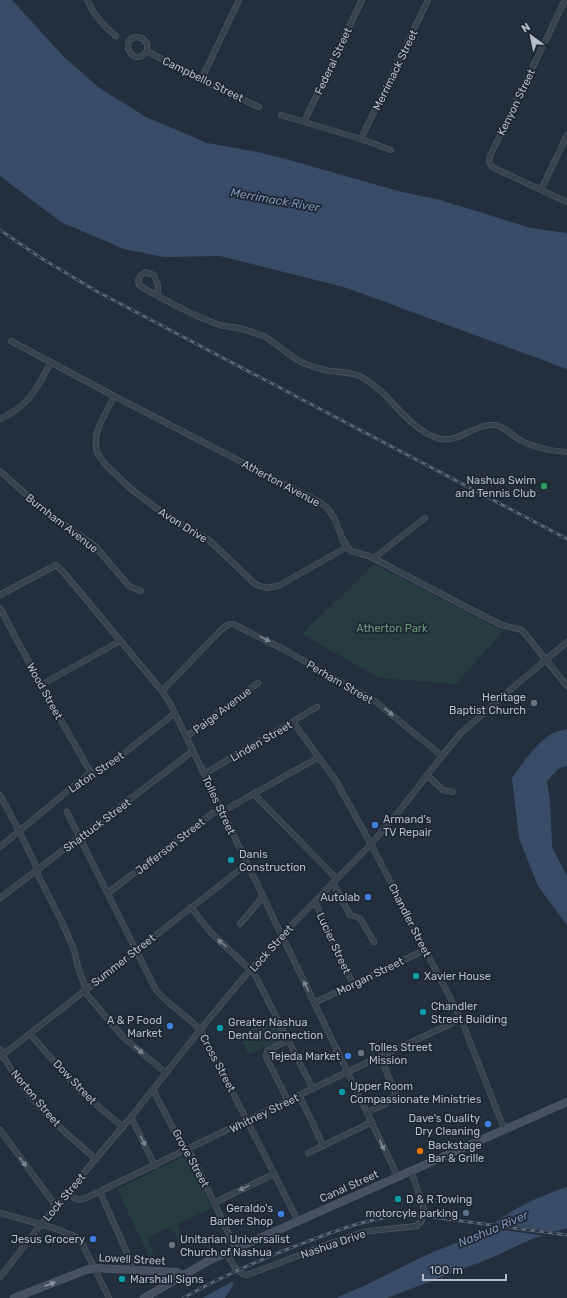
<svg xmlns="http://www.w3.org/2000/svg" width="567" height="1298" font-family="Rubik,sans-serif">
<rect width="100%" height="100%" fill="#242f3e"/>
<g fill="#263c3f">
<polygon points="374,564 496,627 504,630 456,684 379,678 302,634"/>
<polygon points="275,1018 284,1038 249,1055 239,1035"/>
<polygon points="187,1155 212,1208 177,1224 186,1242 180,1244 173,1230 167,1228 147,1238 154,1254 149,1256 117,1189"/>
</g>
<g fill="#394c67">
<polygon points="0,0 12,0 63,56 98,87 146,117 207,143 258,152 282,158 398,191 440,200 531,228 567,233 567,369 347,288 220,256 164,257 124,249 61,222 0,176"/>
<path d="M 567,729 L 567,766 L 558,769 L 547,781 L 550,801 L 552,847 L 567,876 L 567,925 L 538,886 L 519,838 L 512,778 C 523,763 538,740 555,732 C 559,731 563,730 567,729 Z"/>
<path d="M 567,1187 L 567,1228 L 532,1239 L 491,1258 L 387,1298 L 336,1298 C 366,1286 395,1270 424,1256 C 442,1248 460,1242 478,1234 C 489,1229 496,1221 506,1215 C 524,1203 546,1194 567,1187 Z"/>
<polygon points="231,1282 234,1284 225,1298 203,1298"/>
</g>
<polygon fill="#242f3e" points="492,1223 559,1232 548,1236 486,1228"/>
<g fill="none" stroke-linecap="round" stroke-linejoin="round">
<defs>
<g id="street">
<path d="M 87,0 C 94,15 103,26 116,36"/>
<polyline points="565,0 490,156 489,162 492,167 567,202"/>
<path d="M 147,51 L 147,44 L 142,38 C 116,31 131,72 147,51 L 201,80 L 259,107"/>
<polyline points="201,80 239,0"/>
<polyline points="281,115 361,139 391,150"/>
<polyline points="304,122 362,0"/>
<polyline points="361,139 428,0"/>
<polyline points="541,190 567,135"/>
<path d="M 158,296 L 158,285 L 154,275 L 146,272 L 141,275 L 138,280 L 139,285 L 143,288 C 168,301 193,316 220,325 C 227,327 235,327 243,329 C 250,331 257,334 263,336 C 279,344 290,358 306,364 C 314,367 322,370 330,371 C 340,372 350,372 359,376 C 389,390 404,426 437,438 C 458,445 474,423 495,425 C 504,426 511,434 518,439 C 534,448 549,451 567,452"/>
<path d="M 11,341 L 114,396 L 321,503 C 341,517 336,537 351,551 L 369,556 L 491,620 L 502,625 L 522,630 L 567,686"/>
<polyline points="114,396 100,424 96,436 96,448 98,454 105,464 130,488 156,508 209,540 255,584 266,588 278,586 347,547"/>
<path d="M 0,419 C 30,405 36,390 51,362"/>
<polyline points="0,471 42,509 95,546 129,586 141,591"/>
<polyline points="374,558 425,518"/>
<polyline points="0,595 56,565 65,574 162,691 171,705 398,1177"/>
<polyline points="0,608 41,685 91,773"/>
<polyline points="41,685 120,641"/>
<polyline points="162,691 222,629 229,624 233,624 285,650 375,701 442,756"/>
<polyline points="293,722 336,781 371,844 461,1019 505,1131"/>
<polyline points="186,737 258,683"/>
<polyline points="204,774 317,707"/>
<polyline points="427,775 443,790 453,792"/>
<polyline points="254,794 337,879"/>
<polyline points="0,795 19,831 36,866 38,875 63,924 74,950 78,967 86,989"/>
<path d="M 67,812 L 156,990 C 169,1007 191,1016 203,1034 L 298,1221"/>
<polyline points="0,847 86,776 109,765 175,713"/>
<polyline points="333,883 350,915 360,918 374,942"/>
<polyline points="108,893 213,813 225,810 319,757"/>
<polyline points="0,898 193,751"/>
<polyline points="315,902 353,984"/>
<polyline points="191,907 211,933 254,973 313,1089"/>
<polyline points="240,924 263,897"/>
<polyline points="84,991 123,1037 166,1073"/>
<polyline points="314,1003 425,950"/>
<polyline points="30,1034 80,1091 123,1127"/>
<polyline points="288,1040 267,1051 266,1057 288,1101"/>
<path d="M 0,1049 C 19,1092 60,1129 96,1159"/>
<polyline points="0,1057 247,864"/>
<polyline points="153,1090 183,1147 191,1154 236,1249"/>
<polyline points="299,1095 323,1145"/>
<path d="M 367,1112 C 376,1108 392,1103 396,1094 L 380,1057"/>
<polyline points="131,1117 155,1166"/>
<polyline points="0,1130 56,1206"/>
<polyline points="308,1153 372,1122"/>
<polyline points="100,1192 128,1255 132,1269"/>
<path d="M 68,1193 C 74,1198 78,1202 86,1198 L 347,1072 L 461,1019"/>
<polyline points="214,1203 274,1174"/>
<polyline points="0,1213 54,1228 76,1237 83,1245 109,1298"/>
<path d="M 227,1253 C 231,1261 236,1274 247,1275 L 334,1242 L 363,1232 L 379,1230 L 417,1226 L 422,1220 L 424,1209 L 411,1171"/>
<polyline points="0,1277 46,1218 131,1117 200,1030 244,977 288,929 371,844 401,809 442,756 461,733 510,690 567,642"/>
</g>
<g id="secondary">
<polyline points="14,1298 86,1270 94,1268 177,1272 182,1275"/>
<polyline points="144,1298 210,1260 567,1102"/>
</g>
</defs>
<use href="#street" stroke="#565f6c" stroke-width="6"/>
<use href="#secondary" stroke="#565f6c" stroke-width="8"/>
<use href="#street" stroke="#38414e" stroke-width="5"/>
<use href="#secondary" stroke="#465061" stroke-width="7"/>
<defs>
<g id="rail">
<polyline points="0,230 41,258 98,292 567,539"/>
<path d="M 183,1298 C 226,1274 270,1255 317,1238 C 351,1225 386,1213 424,1216 L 567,1235"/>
</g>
</defs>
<use href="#rail" stroke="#5a6575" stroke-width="3"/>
<use href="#rail" stroke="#1d2633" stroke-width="1.5" stroke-dasharray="4.5" stroke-linecap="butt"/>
</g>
<defs><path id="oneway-solid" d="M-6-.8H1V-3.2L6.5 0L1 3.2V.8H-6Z"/></defs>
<g fill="#7c8592">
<use href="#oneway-solid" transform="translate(265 639) rotate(27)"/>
<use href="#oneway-solid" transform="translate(389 712) rotate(40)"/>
<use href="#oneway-solid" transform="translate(222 943) rotate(-138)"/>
<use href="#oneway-solid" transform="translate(306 986) rotate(-116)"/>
<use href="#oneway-solid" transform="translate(139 1050) rotate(40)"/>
<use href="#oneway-solid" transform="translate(143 1141) rotate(63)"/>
<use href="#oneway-solid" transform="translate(382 1145) rotate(65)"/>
<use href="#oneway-solid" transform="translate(23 1162) rotate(53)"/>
<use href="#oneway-solid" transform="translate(244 1188) rotate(154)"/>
</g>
<use fill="#8e96a5" href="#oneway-solid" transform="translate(50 1284) rotate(-21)"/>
<circle fill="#2e9e5b" stroke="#1d2633" stroke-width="1.5" cx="544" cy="486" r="4"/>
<g fill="#6b7280" stroke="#1d2633" stroke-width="1.5">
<circle cx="534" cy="703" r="4"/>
<circle cx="361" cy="1053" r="4"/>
<circle cx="172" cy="1245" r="4"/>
</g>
<g fill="#3f7fe0" stroke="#1d2633" stroke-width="1.5">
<circle cx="375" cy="825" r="4"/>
<circle cx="368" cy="897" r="4"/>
<circle cx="170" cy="1026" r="4"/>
<circle cx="348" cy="1056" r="4"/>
<circle cx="488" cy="1124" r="4"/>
<circle cx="281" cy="1214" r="4"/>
<circle cx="93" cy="1239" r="4"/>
</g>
<g fill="#0f9aa8" stroke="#1d2633" stroke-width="1.5">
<circle cx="231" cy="860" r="4"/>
<circle cx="416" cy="976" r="4"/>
<circle cx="423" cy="1012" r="4"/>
<circle cx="220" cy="1028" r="4"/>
<circle cx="342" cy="1092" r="4"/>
<circle cx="398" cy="1199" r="4"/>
<circle cx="122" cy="1279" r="4"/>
</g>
<circle fill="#e8710a" stroke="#1d2633" stroke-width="1.5" cx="420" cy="1151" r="4"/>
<circle fill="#5c6f8a" stroke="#1d2633" stroke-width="1.5" cx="466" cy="1213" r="4"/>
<g text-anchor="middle" stroke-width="3.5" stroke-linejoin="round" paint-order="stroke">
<g font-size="11" fill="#b4bcc9" stroke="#1d2633">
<text transform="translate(333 61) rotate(-65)" y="4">Federal Street</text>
<text transform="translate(395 70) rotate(-64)" y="4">Merrimack Street</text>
<text transform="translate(203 79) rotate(26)" y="4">Campbello Street</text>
<text transform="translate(516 102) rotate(-64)" y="4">Kenyon Street</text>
<text transform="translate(281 483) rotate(28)" y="4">Atherton Avenue</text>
<text transform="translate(62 523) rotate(38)" y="4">Burnham Avenue</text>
<text transform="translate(183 525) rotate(32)" y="4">Avon Drive</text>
<text transform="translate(340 682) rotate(30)" y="4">Perham Street</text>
<text transform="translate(45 691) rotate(61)" y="4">Wood Street</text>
<text transform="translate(222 710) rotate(-37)" y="4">Paige Avenue</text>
<text transform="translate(261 741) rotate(-30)" y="4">Linden Street</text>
<text transform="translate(96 772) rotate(-34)" y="4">Laton Street</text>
<text transform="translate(219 805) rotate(65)" y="4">Tolles Street</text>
<text transform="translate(97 825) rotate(-37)" y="4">Shattuck Street</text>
<text transform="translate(170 846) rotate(-38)" y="4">Jefferson Street</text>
<text transform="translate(410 920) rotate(63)" y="4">Chandler Street</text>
<text transform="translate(334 943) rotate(65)" y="4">Lucier Street</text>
<text transform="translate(271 948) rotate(-48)" y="4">Lock Street</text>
<text transform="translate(123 960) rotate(-38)" y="4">Summer Street</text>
<text transform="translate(370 976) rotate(-26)" y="4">Morgan Street</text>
<text transform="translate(218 1063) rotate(62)" y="4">Cross Street</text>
<text transform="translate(75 1082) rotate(46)" y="4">Dow Street</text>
<text transform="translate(36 1098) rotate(50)" y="4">Norton Street</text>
<text transform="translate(264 1113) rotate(-26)" y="4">Whitney Street</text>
<text transform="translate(191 1158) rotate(61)" y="4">Grove Street</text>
<text transform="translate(349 1186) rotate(-24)" y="4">Canal Street</text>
<text transform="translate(64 1197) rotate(-50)" y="4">Lock Street</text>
<text transform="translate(333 1244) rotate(-19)" y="4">Nashua Drive</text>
<text transform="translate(132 1259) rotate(3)" y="4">Lowell Street</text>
</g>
<g font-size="11" fill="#b4bcc9" stroke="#1d2633" text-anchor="start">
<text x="536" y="484" text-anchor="end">Nashua Swim<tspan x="536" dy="13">and Tennis Club</tspan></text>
<text x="526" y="701" text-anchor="end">Heritage<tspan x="526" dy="13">Baptist Church</tspan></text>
<text x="383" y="823">Armand's<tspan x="383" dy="13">TV Repair</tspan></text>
<text x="239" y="858">Danis<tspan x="239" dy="13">Construction</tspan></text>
<text x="360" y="901" text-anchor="end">Autolab</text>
<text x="424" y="980">Xavier House</text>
<text x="431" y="1010">Chandler<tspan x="431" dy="13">Street Building</tspan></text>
<text x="162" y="1024" text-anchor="end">A &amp; P Food<tspan x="162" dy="13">Market</tspan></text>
<text x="228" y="1026">Greater Nashua<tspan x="228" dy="13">Dental Connection</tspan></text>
<text x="369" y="1051">Tolles Street<tspan x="369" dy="13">Mission</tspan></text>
<text x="340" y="1060" text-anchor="end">Tejeda Market</text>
<text x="350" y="1090">Upper Room<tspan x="350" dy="13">Compassionate Ministries</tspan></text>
<text x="480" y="1122" text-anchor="end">Dave's Quality<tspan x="480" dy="13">Dry Cleaning</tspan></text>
<text x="428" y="1149">Backstage<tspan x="428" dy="13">Bar &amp; Grille</tspan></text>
<text x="406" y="1203">D &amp; R Towing</text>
<text x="273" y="1212" text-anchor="end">Geraldo's<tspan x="273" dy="13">Barber Shop</tspan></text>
<text x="458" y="1217" text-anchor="end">motorcyle parking</text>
<text x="85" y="1243" text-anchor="end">Jesus Grocery</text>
<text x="180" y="1243">Unitarian Universalist<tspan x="180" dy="13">Church of Nashua</tspan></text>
<text x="130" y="1283">Marshall Signs</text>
</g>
<g font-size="11" fill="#6b9a76" stroke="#1d2633">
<text x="392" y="632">Atherton Park</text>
</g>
<g font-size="12" font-style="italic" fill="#7c92b1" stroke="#1d2633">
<text transform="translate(275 200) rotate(10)" y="4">Merrimack River</text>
<text transform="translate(493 1229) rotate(-23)" y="4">Nashua River</text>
</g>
</g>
<g transform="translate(531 36) rotate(327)" stroke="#1d2633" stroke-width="3" paint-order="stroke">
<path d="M0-3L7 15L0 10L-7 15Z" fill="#b4bcc9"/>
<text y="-6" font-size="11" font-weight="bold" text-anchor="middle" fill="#b4bcc9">N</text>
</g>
<path d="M423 1274v6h83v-6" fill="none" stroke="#b4bcc9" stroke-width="2"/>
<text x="429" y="1274" font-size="12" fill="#b4bcc9" stroke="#1d2633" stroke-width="3" paint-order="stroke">100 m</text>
</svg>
